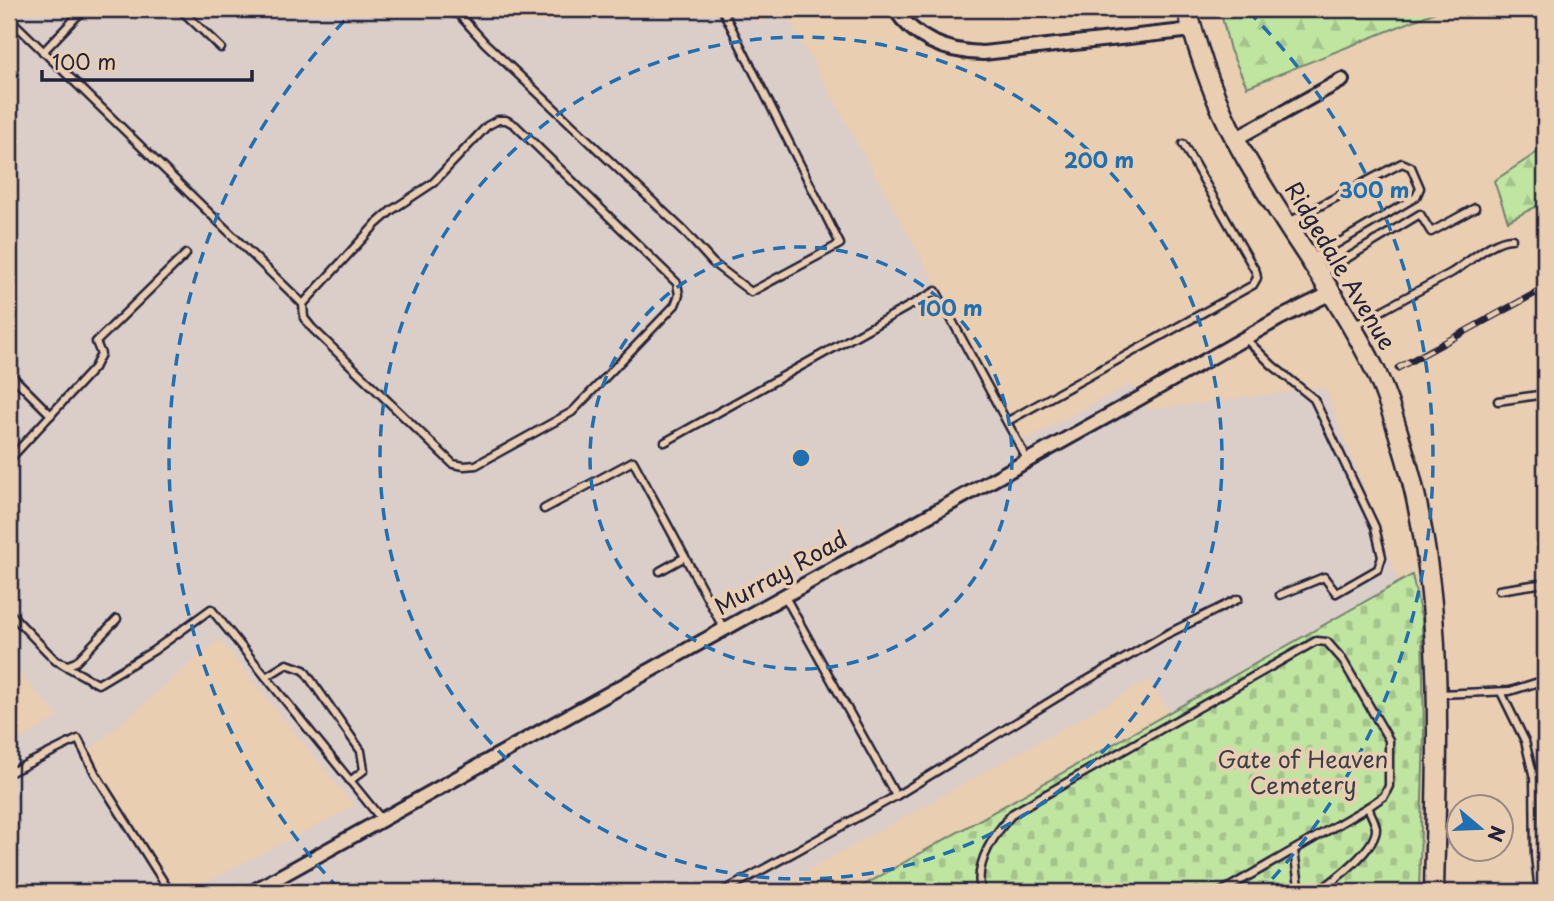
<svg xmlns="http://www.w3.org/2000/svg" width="1554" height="901" font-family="'Playpen Sans',sans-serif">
<defs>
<pattern id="forest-firs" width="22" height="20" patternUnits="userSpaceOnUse" patternTransform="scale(1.75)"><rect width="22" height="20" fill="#c0e5a0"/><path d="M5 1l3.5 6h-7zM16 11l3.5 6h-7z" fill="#a5c48b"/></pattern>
<pattern id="cemetery-stones" width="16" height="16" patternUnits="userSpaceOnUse" patternTransform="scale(1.75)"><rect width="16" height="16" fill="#c0e5a0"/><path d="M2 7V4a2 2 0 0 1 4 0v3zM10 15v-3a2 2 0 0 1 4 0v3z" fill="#a5c48b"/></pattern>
</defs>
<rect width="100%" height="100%" fill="#eaceb1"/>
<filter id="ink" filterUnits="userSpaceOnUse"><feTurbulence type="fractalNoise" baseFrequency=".0143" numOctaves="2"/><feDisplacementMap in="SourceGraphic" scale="14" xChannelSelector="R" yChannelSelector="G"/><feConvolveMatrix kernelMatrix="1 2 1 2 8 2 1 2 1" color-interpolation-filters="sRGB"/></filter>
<g filter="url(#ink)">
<polygon fill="#dbcdc8" points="9,9 750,9 758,24 784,10 1023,441 1131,383 1147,410 1325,387 1399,581 1169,712 1149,680 770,892 187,892 354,806 219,639 82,757 162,892 9,892 9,746 58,717 9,661"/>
<g fill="url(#forest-firs)" stroke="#71846e" stroke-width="2">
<polygon points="1220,9 1443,9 1247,87 1230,50"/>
<polygon points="1545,147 1545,202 1508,221 1494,181"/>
</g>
<polygon fill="url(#cemetery-stones)" stroke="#71846e" stroke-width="2" points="1412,575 1422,621 1424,736 1419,892 852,892"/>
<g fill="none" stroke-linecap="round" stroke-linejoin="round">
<defs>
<g id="service">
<polyline points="180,9 221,48"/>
<polyline points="455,10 485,43 683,230 713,263 751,292 840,244 722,9"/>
<polyline points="9,18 303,304"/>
<polyline points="43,52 84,9"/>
<polygon points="498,120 506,120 515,125 677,283 679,295 675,305 572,412 476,465 464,466 453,464 312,328 304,318 303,304 376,224 392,210 433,183 487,126"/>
<polyline points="1287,223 1402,163 1411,167 1420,188 1416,197 1311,259"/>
<polyline points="1321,274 1420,214 1431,232 1475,208"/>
<path d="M 1354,326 C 1386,308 1418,291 1451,273 C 1467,264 1494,238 1512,239"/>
<polyline points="1245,338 1272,365 1314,399 1375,527 1382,557 1378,569 1336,593 1324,577 1280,595"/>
<polyline points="9,373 51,415"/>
<polyline points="1498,401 1545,394"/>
<polyline points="1008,421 1253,285 1257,278 1256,272 1183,144"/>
<polyline points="665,442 936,291 1028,461"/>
<polyline points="9,460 94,368 101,354 96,342 186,254"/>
<polyline points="544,509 633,461 724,629"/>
<polyline points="660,571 685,557"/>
<polyline points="1499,590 1545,583"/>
<polyline points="9,612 56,661 68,665 76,662 117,619"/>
<polyline points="62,664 98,684 153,651 211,609 382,820"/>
<polyline points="266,677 287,664 304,670 361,751 364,770 350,781"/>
<polyline points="1501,692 1525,741 1534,778 1535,856 1539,892"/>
<polyline points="1439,694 1510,691 1545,680"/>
<polyline points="9,773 78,739 95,773 170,892"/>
<polyline points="1535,789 1545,771"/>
<polyline points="896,796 1056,698 1167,634 1238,599"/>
<polyline points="1294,851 1299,885 1297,892"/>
<polyline points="722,892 896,796 784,595"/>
<path d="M 981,892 C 974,864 994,834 1013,813 L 1316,641 L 1327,642 L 1342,659 L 1389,740 L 1389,786 L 1384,796 L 1368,807 L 1221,892"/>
<path d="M 1318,892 C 1333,881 1377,849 1376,828 C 1375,821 1370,813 1368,807"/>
</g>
<g id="minor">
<path d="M 895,9 C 915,40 947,52 983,53 L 1193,30"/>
<polyline points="455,10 455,9"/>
<polyline points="1235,139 1342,80"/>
<polyline points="252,892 1140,398 1280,318 1331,293"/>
</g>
<path id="secondary" d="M 1187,9 C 1199,55 1214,100 1237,142 C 1279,221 1337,291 1376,372 C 1386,394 1394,418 1401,442 C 1447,588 1437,741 1434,892"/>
</defs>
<use href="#service" stroke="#22223b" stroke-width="11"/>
<use href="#minor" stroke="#22223b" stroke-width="18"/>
<use href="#secondary" stroke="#22223b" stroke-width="23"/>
<use href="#service" stroke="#eaceb1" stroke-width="6"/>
<use href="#minor" stroke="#eaceb1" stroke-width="12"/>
<use href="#secondary" stroke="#eaceb1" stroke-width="18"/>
<defs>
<polyline id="rail" points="1398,368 1545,288"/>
</defs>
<use href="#rail" stroke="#22223b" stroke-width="7"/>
<use href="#rail" stroke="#eaceb1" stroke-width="4.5" stroke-dasharray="13" stroke-linecap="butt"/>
</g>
</g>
<g fill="none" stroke="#1f6fb2" stroke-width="3.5" stroke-dasharray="12 9">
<circle cx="801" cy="458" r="211"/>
<circle cx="801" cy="458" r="421"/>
<path d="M339 889A632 632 0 0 1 354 11M1248 11A632 632 0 0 1 1263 889"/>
</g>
<g text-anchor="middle" stroke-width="7" stroke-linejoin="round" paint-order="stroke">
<g font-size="23" fill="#22223b" stroke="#eaceb1">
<text transform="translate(1340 266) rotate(59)" y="8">Ridgedale Avenue</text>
<text transform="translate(781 573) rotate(-29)" y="8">Murray Road</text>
</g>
<g font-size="23" fill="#3a3f4a" stroke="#eaceb1">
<text x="1303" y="768">Gate of Heaven<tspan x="1303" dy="26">Cemetery</tspan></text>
</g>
</g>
<circle cx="801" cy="458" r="10" fill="#1f6fb2" stroke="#eaceb1" stroke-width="3.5"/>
<g font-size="21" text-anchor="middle" font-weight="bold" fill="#1f6fb2" stroke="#eaceb1" stroke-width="7" stroke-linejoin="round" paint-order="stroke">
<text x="1099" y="168">200 m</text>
<text x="1374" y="198">300 m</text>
<text x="950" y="316">100 m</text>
</g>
<rect width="1554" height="901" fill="none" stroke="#eaceb1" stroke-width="35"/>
<rect x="18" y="18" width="1519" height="866" fill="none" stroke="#22223b" stroke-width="2.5" filter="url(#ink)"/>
<g transform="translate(1480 828) rotate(109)"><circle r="33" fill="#eaceb1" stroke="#9a8982" stroke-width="2"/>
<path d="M0-5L12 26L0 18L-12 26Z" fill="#1f6fb2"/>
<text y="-10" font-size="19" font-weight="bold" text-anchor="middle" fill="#22223b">N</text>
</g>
<path d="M42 70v10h210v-10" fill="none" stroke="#22223b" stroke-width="3.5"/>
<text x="52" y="70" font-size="21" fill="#22223b" stroke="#eaceb1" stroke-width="5" paint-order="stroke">100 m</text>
</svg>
